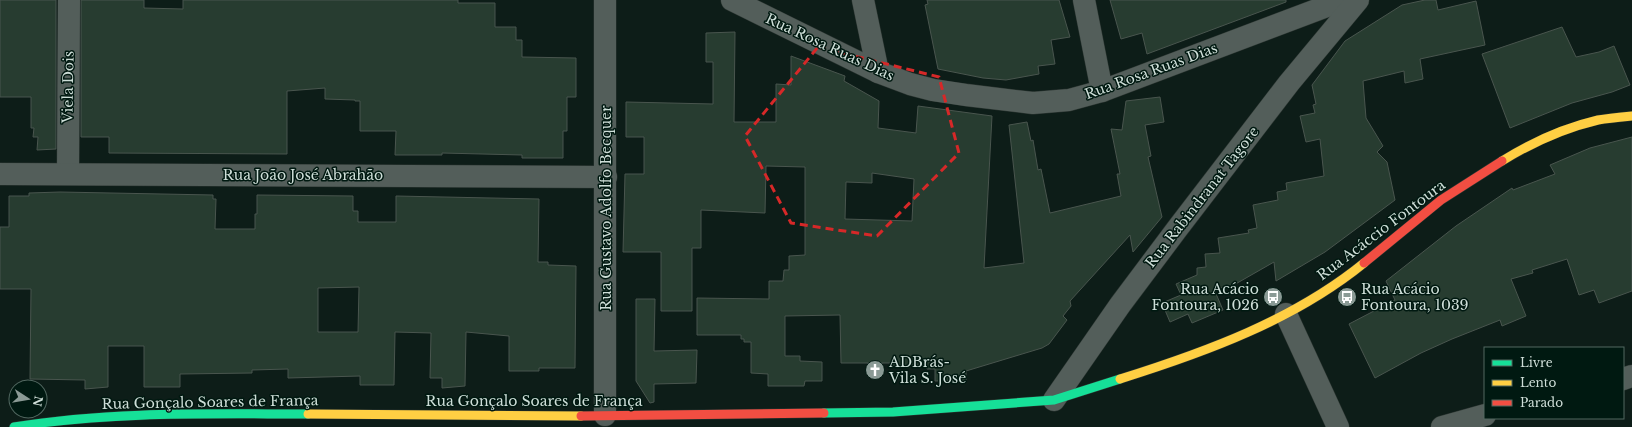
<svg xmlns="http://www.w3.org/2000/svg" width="1632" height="427" font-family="'Libre Baskerville',serif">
<rect width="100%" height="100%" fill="#0d1d18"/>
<g fill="#273c30" stroke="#49554e" fill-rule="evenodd">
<polygon points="0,0 56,0 56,149 37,150 38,137 33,137 34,128 31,128 31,97 0,97"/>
<polygon points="81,0 144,0 144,8 183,9 183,0 458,0 458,3 495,3 495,27 516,27 516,40 522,40 522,57 576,58 576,97 567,97 567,131 563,131 563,158 522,158 522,155 442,153 442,155 395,155 396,131 360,131 360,101 355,101 355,100 325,99 325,88 287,91 287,154 109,153 109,137 81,137"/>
<polygon points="927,0 1059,0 1070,37 1051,40 1055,64 1038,66 1039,74 1006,80 983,78 938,69 925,5 928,4"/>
<polygon points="1110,0 1286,0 1286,2 1147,54 1142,33 1121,39"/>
<polygon points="1425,0 1436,0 1438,10 1476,1 1485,45 1420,59 1423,79 1405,83 1404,71 1363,81 1366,118 1383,146 1377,152 1387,162 1395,200 1325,252 1276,281 1274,262 1232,286 1214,289 1223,310 1192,323 1188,314 1170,322 1162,303 1181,295 1176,284 1197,275 1197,268 1206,267 1205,254 1220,253 1218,238 1249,233 1248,230 1257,228 1253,205 1278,200 1277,192 1287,190 1286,183 1324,176 1320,139 1306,142 1300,116 1315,113 1313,105 1316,104 1312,85 1345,41 1402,5"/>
<polygon points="1562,27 1576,57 1599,52 1614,46 1630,85 1612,92 1572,103 1510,128 1482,54"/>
<path d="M 735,32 L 734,122 L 776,122 L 776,84 L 791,85 L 791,56 L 845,76 L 844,81 L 879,101 L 878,128 L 916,133 L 918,106 L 992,116 L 984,268 L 1024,263 L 1009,125 L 1027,122 L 1031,141 L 1033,140 L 1038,170 L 1041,169 L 1050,213 L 1121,196 L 1117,174 L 1120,174 L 1111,129 L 1122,130 L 1126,101 L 1160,97 L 1164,122 L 1145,125 L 1151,156 L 1148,157 L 1162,217 L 1133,252 L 1130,235 L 1070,301 L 1071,306 L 1063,316 L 1067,320 L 1049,344 L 1042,348 L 966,371 L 966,380 L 935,381 L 935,369 L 927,369 L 927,365 L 891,365 L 891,363 L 841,363 L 840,315 L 785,316 L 785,356 L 800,356 L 800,361 L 822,362 L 822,381 L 805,381 L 804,386 L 768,386 L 768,374 L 751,373 L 751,342 L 744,342 L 744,339 L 741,339 L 741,335 L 697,335 L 697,298 L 769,299 L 769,281 L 783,281 L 784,270 L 789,270 L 789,256 L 805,255 L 805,167 L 766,166 L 765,213 L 701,210 L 701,248 L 692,248 L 692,311 L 661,311 L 661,252 L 623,252 L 625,174 L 644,174 L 644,137 L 626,137 L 626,102 L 713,104 L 713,62 L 706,62 L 706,33 ZM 872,173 L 914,179 L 912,221 L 845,219 L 846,182 L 872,183 Z"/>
<polygon points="1632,137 1632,291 1599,303 1594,290 1579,295 1567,259 1532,270 1533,273 1511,279 1526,316 1502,326 1500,320 1452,339 1421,353 1375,378 1349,324 1395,300 1386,281 1456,226 1512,188 1513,190 1555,174 1550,165 1590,148"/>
<path d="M 60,192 L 213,195 L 213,199 L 216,199 L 215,229 L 255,229 L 255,214 L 257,214 L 257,195 L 353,196 L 353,211 L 358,211 L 358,222 L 396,222 L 396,196 L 539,199 L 538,262 L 548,262 L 548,265 L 576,266 L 575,368 L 539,368 L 539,371 L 509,371 L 509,336 L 466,332 L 465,386 L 442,388 L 442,378 L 430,378 L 431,333 L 395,332 L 394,385 L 360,385 L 360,376 L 288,378 L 288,369 L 252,370 L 252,373 L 180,374 L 180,387 L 144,387 L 144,346 L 108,346 L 108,387 L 85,389 L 85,380 L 30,379 L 31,289 L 0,289 L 0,227 L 9,227 L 9,196 L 29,196 L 29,193 ZM 359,287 L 358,332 L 318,332 L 318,288 Z"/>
<polygon points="636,299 655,299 654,351 697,350 696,383 654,384 654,402 650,403 636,381"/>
</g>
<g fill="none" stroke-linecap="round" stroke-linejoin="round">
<defs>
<g id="street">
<polyline points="732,0 878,72 910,84 933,90 966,95 1033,103 1069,100 1102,91 1343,0"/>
<polyline points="863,0 878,72"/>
<polyline points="1084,0 1102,91"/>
<polyline points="68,173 69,0"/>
<polyline points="0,174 606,177"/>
<polyline points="1286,314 1338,427"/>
<polyline points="1623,379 1632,376"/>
<polyline points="1054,400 1120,305 1177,229 1289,83 1358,0"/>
<polyline points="605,415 605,0"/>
<polyline points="1442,427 1485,415"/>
</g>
<g id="fast">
<polyline points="824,413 893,412 1054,400 1120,379"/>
<path d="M 14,427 C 111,411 210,414 308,414"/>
</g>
<g id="slow">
<path d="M 1502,161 C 1531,143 1564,128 1598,120 C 1609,118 1621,117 1632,116"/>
<path d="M 1120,379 C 1206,352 1294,320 1364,263"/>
<polyline points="308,414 581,416"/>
</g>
<g id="jam">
<polyline points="1364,263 1441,200 1502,161"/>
<polyline points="581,416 824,413"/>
</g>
</defs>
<use href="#street" stroke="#2c3632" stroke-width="23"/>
<use href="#fast" stroke="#2c3632" stroke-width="10"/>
<use href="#slow" stroke="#2c3632" stroke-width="10"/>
<use href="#jam" stroke="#2c3632" stroke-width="10"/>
<use href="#street" stroke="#535e5a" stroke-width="22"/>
<use href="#fast" stroke="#16e098" stroke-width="9"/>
<use href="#slow" stroke="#ffcf43" stroke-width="9"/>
<use href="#jam" stroke="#f24e42" stroke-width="9"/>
</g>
<path fill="none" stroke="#d62828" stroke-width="3" stroke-dasharray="8 5" stroke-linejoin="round" d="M 818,47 L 939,77 L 959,153 L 877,236 L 791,223 L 745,136 Z"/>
<defs>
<symbol id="bus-disc" viewBox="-11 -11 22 22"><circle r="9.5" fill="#8a9a95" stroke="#001911"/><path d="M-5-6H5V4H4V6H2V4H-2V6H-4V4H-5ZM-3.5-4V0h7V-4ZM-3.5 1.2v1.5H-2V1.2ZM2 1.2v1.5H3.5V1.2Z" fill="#fff"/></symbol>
<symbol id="church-disc" viewBox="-11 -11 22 22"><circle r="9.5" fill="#8a9a95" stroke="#001911"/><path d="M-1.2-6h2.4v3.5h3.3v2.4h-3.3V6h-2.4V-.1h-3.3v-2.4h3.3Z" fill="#fff"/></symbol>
</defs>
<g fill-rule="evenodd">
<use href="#bus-disc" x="1262" y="286" width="22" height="22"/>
<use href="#bus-disc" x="1336" y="286" width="22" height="22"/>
<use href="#church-disc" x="864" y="359" width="22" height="22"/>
</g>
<g text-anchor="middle" stroke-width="3" stroke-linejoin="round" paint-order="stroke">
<g font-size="14" fill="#ceded8" stroke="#001911">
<text transform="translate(830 47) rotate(25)" y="5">Rua Rosa Ruas Dias</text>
<text transform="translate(1151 71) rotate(-20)" y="5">Rua Rosa Ruas Dias</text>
<text transform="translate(68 87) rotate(-89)" y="5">Viela Dois</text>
<text x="303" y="180">Rua João José Abrahão</text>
<text transform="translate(1202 197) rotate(-52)" y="5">Rua Rabindranat Tagore</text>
<text transform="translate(606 208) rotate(-90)" y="5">Rua Gustavo Adolfo Becquer</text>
<text transform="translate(1381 230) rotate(-37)" y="5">Rua Acáccio Fontoura</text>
<text x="534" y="406">Rua Gonçalo Soares de França</text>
<text transform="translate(210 402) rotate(-1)" y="5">Rua Gonçalo Soares de França</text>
</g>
<g font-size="14" fill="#ceded8" stroke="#001911" text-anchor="start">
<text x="1259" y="294" text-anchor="end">Rua Acácio<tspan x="1259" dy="16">Fontoura, 1026</tspan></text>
<text x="1361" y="294">Rua Acácio<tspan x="1361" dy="16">Fontoura, 1039</tspan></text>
<text x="889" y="367">ADBrás-<tspan x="889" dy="16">Vila S. José</tspan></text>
</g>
</g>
<rect x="1484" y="347" width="140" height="72" fill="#001911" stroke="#526861"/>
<rect x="1492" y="360" width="20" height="6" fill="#16e098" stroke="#526861"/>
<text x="1520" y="367" font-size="12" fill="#ceded8">Livre</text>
<rect x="1492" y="380" width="20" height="6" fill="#ffcf43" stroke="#526861"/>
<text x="1520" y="387" font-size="12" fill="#ceded8">Lento</text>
<rect x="1492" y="400" width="20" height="6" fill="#f24e42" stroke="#526861"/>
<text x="1520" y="407" font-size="12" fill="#ceded8">Parado</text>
<g transform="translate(28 399) rotate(102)"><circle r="19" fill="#001911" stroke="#526861"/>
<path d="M0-3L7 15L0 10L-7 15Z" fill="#8a9a95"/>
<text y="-6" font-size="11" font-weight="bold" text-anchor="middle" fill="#ceded8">N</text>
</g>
</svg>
